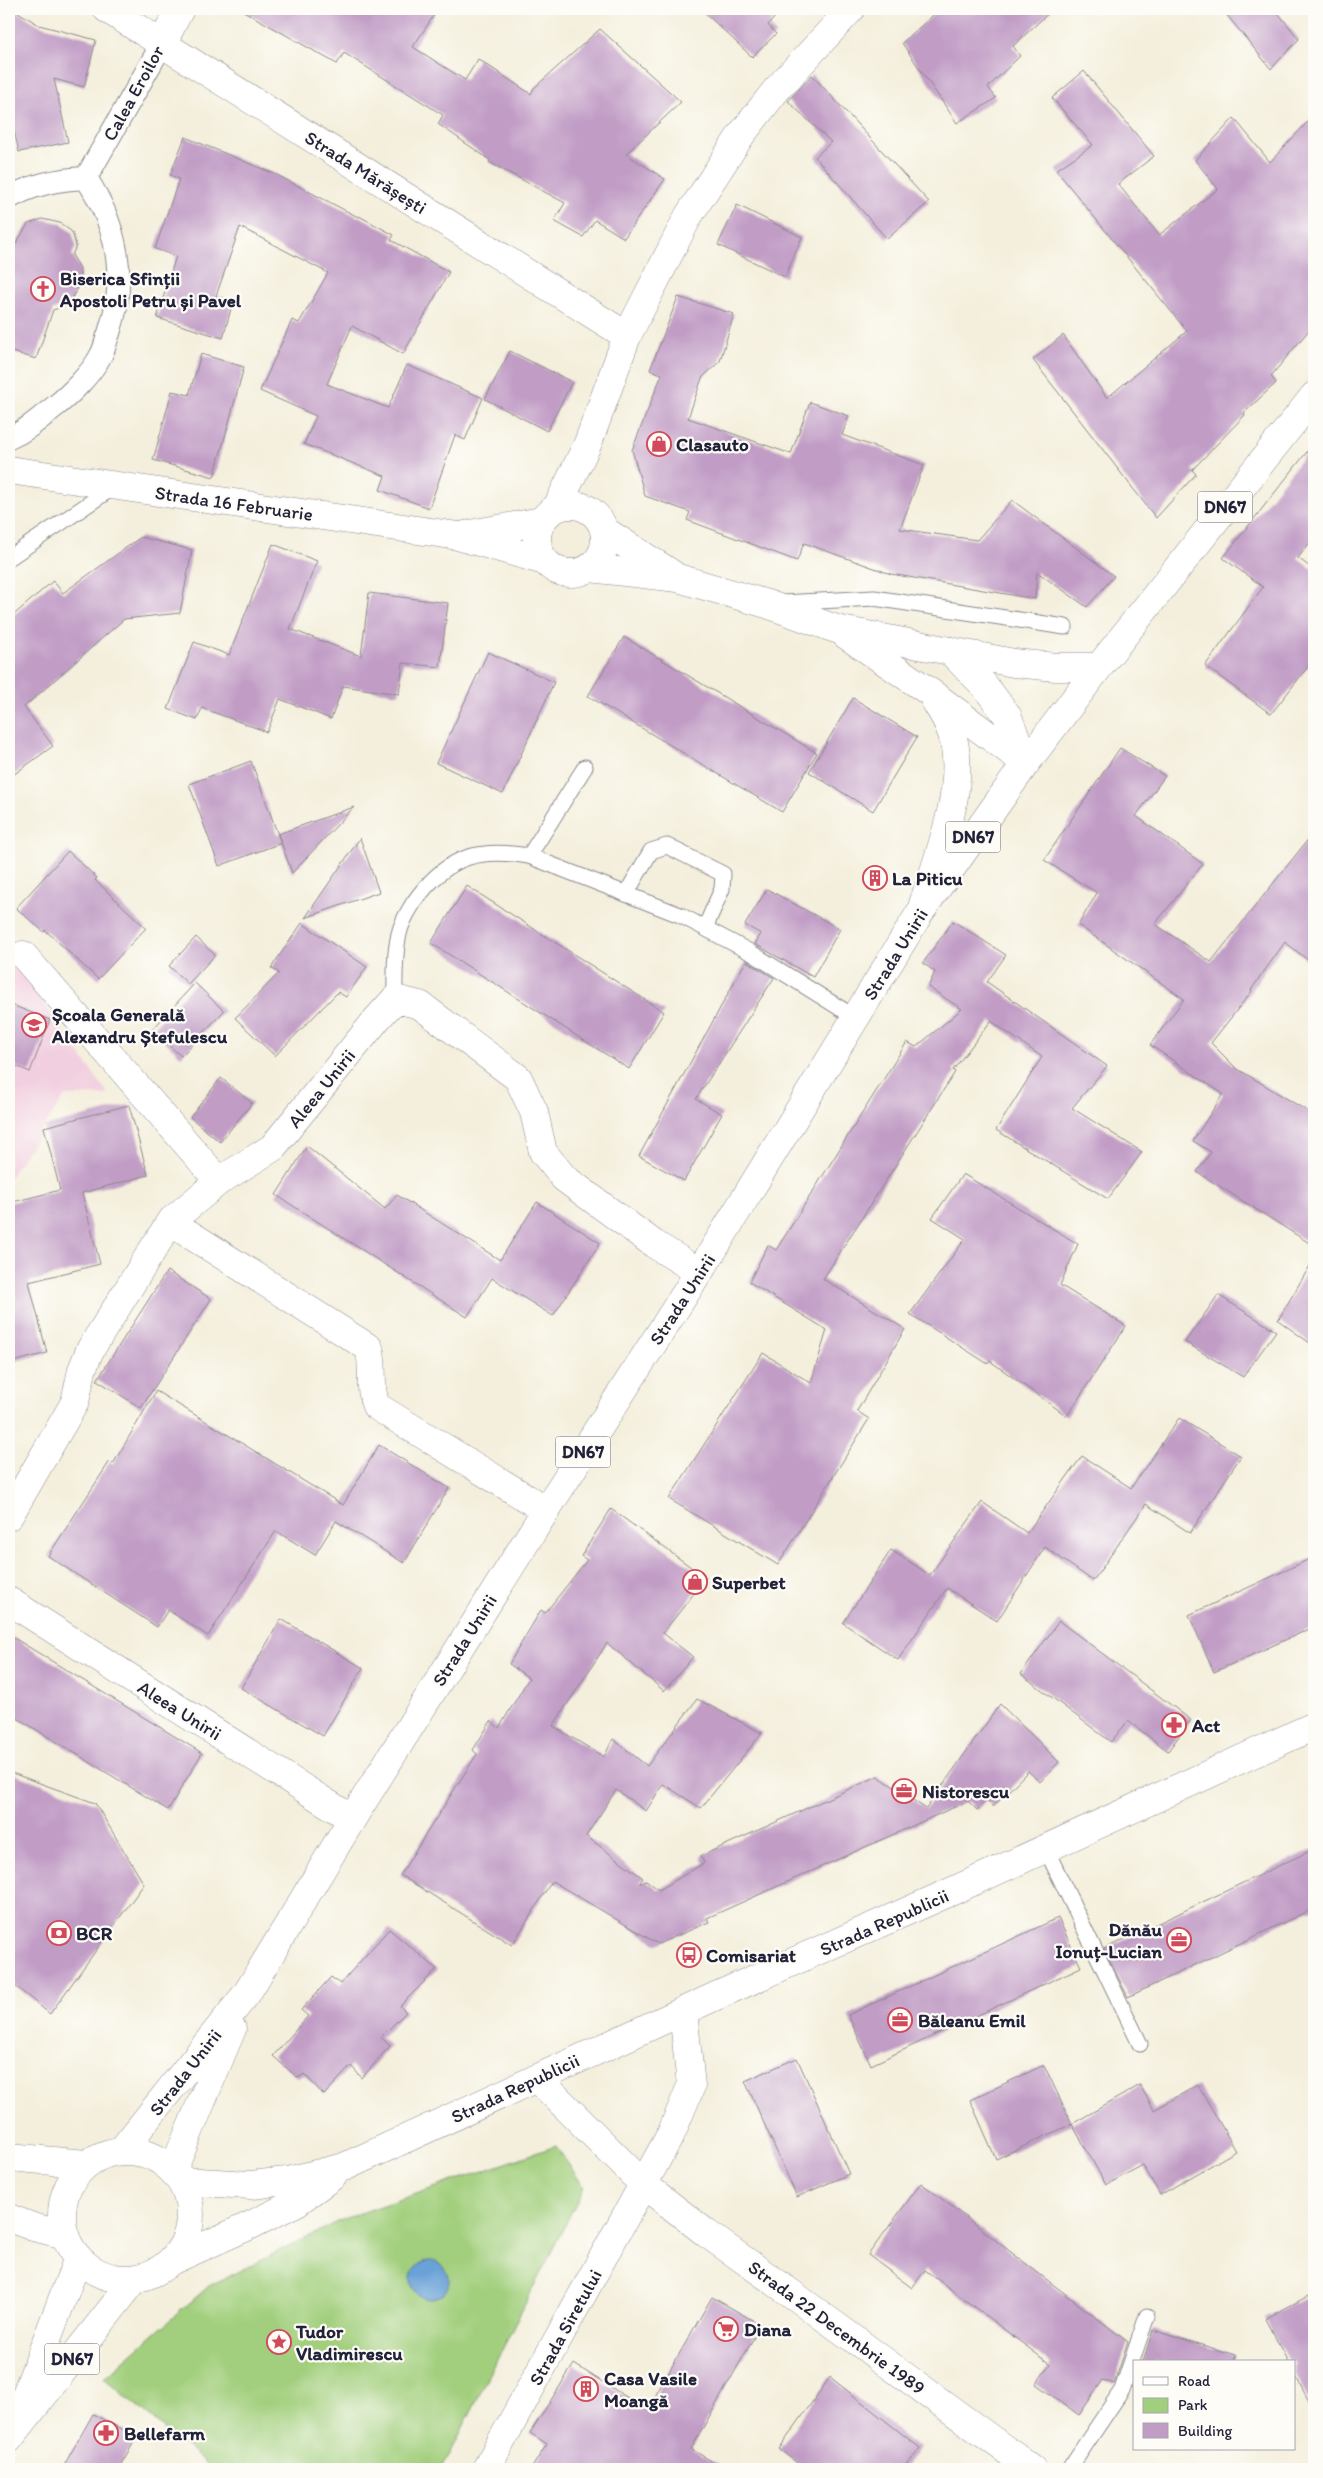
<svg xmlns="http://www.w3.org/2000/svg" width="1323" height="2478" font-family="Itim,sans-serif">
<rect width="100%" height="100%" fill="#fdfcf7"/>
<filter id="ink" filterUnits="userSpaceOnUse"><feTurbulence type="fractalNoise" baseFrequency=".02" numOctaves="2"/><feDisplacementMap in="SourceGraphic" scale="10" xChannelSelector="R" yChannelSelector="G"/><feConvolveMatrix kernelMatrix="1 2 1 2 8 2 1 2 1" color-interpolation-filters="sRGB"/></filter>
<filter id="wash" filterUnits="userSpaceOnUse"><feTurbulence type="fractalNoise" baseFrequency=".0096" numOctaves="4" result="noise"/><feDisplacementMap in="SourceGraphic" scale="20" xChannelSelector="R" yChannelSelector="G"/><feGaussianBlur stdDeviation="1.12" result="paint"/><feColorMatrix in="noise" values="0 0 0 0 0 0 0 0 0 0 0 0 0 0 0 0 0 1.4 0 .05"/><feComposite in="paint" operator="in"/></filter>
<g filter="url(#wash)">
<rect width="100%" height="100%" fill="#f4efdc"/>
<polygon fill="#f2cfe0" points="9,955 109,1095 65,1096 9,1178"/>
<polygon fill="#a2cf7d" stroke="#62785c" points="556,2146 584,2187 442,2469 212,2469 104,2378 209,2286 346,2218"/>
<circle fill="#6ba2d8" stroke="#46628a" cx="430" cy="2280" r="19"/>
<g id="blocks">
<g fill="#c19dc6">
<polygon points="9,9 13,9 39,25 96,40 84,87 54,79 68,142 19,152 9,109"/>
<polygon points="240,9 438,9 413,47 465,80 478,59 531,94 534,88 600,29 681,102 626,154 665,179 624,238 595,220 583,237 554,221 565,203 489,162 490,160 438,124 443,115 344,53 337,64"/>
<polygon points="701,9 782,9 768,25 776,34 752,57"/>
<polygon points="940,9 1053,9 1013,46 1020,56 988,87 996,98 957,123 902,43"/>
<polygon points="1222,9 1275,9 1299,39 1271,69"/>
<polygon points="1084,71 1154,156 1118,184 1159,235 1218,189 1195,160 1234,118 1270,162 1314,115 1314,324 1271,376 1276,383 1244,413 1245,415 1192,470 1196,474 1156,518 1033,360 1063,335 1107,398 1187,331 1056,170 1093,145 1052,98"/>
<polygon points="812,75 929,202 887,239 815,157 831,142 788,101"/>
<polygon points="185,137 275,174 358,217 359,216 394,235 391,240 449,272 403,354 352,326 327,384 388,408 407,365 483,398 465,440 455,435 429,508 380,490 385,476 304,444 316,416 260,391 292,320 299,323 328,273 240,227 216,296 233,301 223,338 157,318 176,256 155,249 179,179 170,175"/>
<polygon points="737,205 802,237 785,277 718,245"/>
<polygon points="42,219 60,223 72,232 76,246 72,255 80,268 80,284 68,305 53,310 36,359 9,351 9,255 28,224"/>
<polygon points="678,297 734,314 720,361 702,378 688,418 791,454 810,402 849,416 842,435 924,465 900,529 977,540 1012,500 1114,576 1087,607 1037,572 1035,599 891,574 804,543 797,561 687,520 690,512 645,496 632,450 662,374 650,370"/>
<polygon points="510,351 572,382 547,431 485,399"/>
<polygon points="201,354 244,367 214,477 153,460 172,391 189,395"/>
<polygon points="1314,443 1314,537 1298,558 1314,570 1314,659 1271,714 1205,666 1263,587 1223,558"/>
<polygon points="141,537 192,550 180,613 124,619 24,707 53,746 9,778 9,619 53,581 63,593"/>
<polygon points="273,544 317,561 290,629 361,656 369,593 448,603 440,667 403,663 399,694 343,686 331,719 280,699 267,732 202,708 197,720 168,709 194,642 229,655"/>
<polygon points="624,637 817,753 782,812 588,696"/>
<polygon points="488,652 554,682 503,794 436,763"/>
<polygon points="853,698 917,737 873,811 809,772"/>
<polygon points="1120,748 1165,776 1136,816 1203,864 1155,924 1211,962 1314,832 1314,965 1285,942 1251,990 1252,991 1211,1043 1236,1068 1314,1115 1314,1246 1197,1172 1211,1152 1193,1141 1223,1094 1150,1045 1184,999 1078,925 1097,893 1044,860"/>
<polygon points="251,761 281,843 219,866 189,784"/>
<polygon points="354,807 292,873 278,834"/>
<polygon points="360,838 379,892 305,918"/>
<polygon points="68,851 97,878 95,880 146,928 98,979 45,930 44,932 16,908"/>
<polygon points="467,886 664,1012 629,1069 431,943"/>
<polygon points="767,889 840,929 813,977 755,944 761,934 745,925"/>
<polygon points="953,921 1006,955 987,982 1107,1066 1072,1108 1142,1152 1108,1199 996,1130 1042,1057 991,1021 953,1070 955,1072 823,1279 905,1329 857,1411 869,1419 778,1565 669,1499 763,1353 811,1383 827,1330 749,1282 768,1245 776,1250 907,1042 916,1047 962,1009 928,987 935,972 923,963"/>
<polygon points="302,923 367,967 346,997 338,992 275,1056 235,1018 279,973 271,968"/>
<polygon points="196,937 215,955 188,984 169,966"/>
<polygon points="746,961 774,978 696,1099 722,1114 684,1181 639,1156"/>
<polygon points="195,983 224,1011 181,1056 152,1030"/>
<polygon points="9,1004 50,1020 30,1072 9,1063"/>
<polygon points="221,1078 252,1103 220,1142 190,1117"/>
<polygon points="129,1105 148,1175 82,1193 100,1264 29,1282 47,1353 9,1363 9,1203 60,1190 44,1127"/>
<polygon points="307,1146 385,1209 397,1195 500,1260 537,1202 600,1243 553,1316 492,1278 467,1317 276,1195"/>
<polygon points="963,1174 1078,1244 1060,1285 1126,1326 1067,1416 990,1361 988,1364 910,1314 965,1239 932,1218"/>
<polygon points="1314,1259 1314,1346 1278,1320"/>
<polygon points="167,1271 211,1299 141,1408 97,1380"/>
<polygon points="1218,1295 1276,1331 1243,1377 1185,1342"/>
<polygon points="156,1391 343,1505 379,1445 449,1488 404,1563 336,1521 315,1555 276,1531 208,1636 168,1610 157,1627 48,1556 110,1461 113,1464"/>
<polygon points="1179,1418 1241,1456 1190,1533 1146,1504 1093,1581 1045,1547 997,1621 947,1588 898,1660 843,1623 891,1550 930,1575 982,1502 1027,1533 1082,1456 1131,1488"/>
<polygon points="611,1509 706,1578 663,1633 693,1657 664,1691 607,1643 553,1726 604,1757 613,1739 647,1766 697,1699 762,1733 701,1808 663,1784 646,1811 616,1790 586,1836 643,1878 639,1884 646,1880 659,1890 704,1863 701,1856 878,1776 926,1809 1000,1704 1059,1762 1040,1782 1028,1771 993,1807 986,1800 977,1810 968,1801 707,1918 709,1922 658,1944 552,1881 512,1945 400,1875 477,1754 473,1750 491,1721 499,1728 529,1678 509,1664 541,1610 545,1613 587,1560 581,1556"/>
<polygon points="1314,1557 1314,1627 1214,1672 1189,1615"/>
<polygon points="281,1619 363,1668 323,1736 241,1688"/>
<polygon points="1059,1621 1191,1720 1168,1751 1128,1721 1111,1742 1021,1674"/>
<polygon points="9,1635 202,1753 168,1810 9,1713"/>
<polygon points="9,1772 95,1803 144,1884 50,2014 9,1981"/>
<polygon points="1314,1849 1314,1908 1128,1997 1104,1949"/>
<polygon points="1058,1918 1081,1967 871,2065 848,2015"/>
<polygon points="389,1929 437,1969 400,2006 406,2012 381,2037 390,2046 362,2078 351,2066 324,2095 304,2074 298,2078 273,2056 308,2016 301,2010 331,1977 340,1984"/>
<polygon points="797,2058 849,2174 797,2197 745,2081"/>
<polygon points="1044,2065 1072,2124 996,2159 970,2100"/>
<polygon points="1140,2085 1154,2110 1198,2085 1236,2151 1160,2195 1143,2165 1106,2185 1072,2124"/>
<polygon points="921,2183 1128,2342 1114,2384 1103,2380 1079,2415 1036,2384 1050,2364 925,2270 912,2288 868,2255"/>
<polygon points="1314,2293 1314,2411 1294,2373 1294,2362 1288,2362 1265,2319"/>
<polygon points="712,2297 761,2325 691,2449 725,2469 531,2469 547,2444 530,2433 574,2364 647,2410"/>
<polygon points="1153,2330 1235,2355 1234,2362 1143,2362"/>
<polygon points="830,2377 920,2448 903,2469 805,2469 779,2449"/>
<polygon points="93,2414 137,2437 118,2469 62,2469"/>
</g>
</g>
</g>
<g filter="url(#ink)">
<use href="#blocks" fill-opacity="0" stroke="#8b888c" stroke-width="1"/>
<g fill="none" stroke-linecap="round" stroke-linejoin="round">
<defs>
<g id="service">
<polyline points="9,558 115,486"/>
<polyline points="783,603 874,598 1065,627"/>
<polyline points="529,856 585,767"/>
<polyline points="626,894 651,851 667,846 723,874 722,889 705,928"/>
<path d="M 395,999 C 395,978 394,956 399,934 C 402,921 411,905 420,894 C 451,855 480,848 529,856 L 680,915 L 750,952 L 856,1018"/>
<polyline points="1046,1849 1140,2044"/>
<polyline points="1069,2469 1122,2390 1147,2316"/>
</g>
<g id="pedestrian">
<polyline points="86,178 162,44"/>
<path d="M 9,198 C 33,184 59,179 86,178"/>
<path d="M 9,438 C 26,431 38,420 53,408 C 69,396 92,373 101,355 C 105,348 106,340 109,333 C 128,278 117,225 86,178"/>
</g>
<g id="minor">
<polyline points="107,9 627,336"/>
<polyline points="162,44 180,9"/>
<polyline points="9,470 458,536 545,561"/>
<circle cx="571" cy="539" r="34"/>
<polyline points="557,507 588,443 627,336 689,215 741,135 777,89 851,9"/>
<polyline points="605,531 672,574"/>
<polyline points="465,535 542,521"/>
<polyline points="590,568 678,578 767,604 836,629 950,651 1014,663 1056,667 1099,667"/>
<polyline points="846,635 931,693 1026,763"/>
<polyline points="950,651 984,685 1007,715 1026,763"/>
<path d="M 923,904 C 939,854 971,777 949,726 C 945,716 939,708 934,699"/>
<polyline points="23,955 219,1181"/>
<path d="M 170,1222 L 369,1348 C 375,1367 368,1387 376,1406 L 546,1510"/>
<polyline points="9,1516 75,1402 82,1370 90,1350 170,1222 219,1181 272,1148 377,1019 395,999 420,1005 518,1078 534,1112 543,1152 564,1178 654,1244 699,1272"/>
<polyline points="9,1601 352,1819"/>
<polyline points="537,2078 643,2184 706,2233 799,2299 1032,2469"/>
<polyline points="486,2469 671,2134 691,2086 683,2011"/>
</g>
<g id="tertiary">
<polyline points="9,2157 86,2164"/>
<polyline points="9,2218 33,2227 65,2235"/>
</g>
<g id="secondary">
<polyline points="181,2181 251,2185 287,2181 344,2167 716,1996 946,1894 1314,1726"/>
<polyline points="173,2260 251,2225 297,2202 333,2176"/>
</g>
<g id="primary">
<polyline points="122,2150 247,1993 352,1819 546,1510 712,1252 921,911 1026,763 1099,667 1314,396"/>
<circle cx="126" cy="2215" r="64"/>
<polyline points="173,2170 232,2029"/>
<polyline points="18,2415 78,2258"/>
<polyline points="9,2439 135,2279"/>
</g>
</defs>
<use href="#service" stroke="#8b888c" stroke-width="17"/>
<use href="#pedestrian" stroke="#8b888c" stroke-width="24"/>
<use href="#minor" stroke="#8b888c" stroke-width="29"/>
<use href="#tertiary" stroke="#8b888c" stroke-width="29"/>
<use href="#secondary" stroke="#8b888c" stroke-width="29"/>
<use href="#primary" stroke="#8b888c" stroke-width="29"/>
<use href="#service" stroke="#fff" stroke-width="15"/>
<use href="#pedestrian" stroke="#fff" stroke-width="22"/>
<use href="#minor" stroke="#fff" stroke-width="28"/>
<use href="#tertiary" stroke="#fff" stroke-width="28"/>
<use href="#secondary" stroke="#fff" stroke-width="28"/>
<use href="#primary" stroke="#fff" stroke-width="28"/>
</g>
</g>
<defs>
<symbol id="church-ring" viewBox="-11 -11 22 22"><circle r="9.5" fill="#fdfcf7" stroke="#d1495b" stroke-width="1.5"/><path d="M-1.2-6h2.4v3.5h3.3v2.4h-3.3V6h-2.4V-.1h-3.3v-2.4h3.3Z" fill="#d1495b"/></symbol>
<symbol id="shop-ring" viewBox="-11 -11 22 22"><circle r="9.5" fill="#fdfcf7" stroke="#d1495b" stroke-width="1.5"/><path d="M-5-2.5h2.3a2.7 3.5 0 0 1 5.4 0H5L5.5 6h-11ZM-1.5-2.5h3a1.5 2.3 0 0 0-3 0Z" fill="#d1495b"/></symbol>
<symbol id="building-ring" viewBox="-11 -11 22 22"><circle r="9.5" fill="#fdfcf7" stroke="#d1495b" stroke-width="1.5"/><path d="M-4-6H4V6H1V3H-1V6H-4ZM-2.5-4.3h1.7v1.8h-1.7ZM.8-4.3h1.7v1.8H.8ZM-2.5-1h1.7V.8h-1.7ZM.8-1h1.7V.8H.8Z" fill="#d1495b"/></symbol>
<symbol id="school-ring" viewBox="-11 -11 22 22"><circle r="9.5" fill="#fdfcf7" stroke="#d1495b" stroke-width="1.5"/><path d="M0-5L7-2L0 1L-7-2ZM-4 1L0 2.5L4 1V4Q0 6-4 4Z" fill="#d1495b"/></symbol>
<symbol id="pharmacy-ring" viewBox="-11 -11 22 22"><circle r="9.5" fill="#fdfcf7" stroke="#d1495b" stroke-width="1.5"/><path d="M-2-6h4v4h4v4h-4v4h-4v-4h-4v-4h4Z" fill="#d1495b"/></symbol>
<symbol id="office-ring" viewBox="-11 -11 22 22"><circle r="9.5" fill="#fdfcf7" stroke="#d1495b" stroke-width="1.5"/><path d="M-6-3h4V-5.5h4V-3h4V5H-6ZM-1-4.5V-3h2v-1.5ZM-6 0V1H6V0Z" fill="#d1495b"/></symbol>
<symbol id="bank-ring" viewBox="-11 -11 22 22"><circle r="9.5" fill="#fdfcf7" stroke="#d1495b" stroke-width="1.5"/><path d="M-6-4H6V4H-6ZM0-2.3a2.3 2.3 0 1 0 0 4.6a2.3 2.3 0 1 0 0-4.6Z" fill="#d1495b"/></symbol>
<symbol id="bus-ring" viewBox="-11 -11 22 22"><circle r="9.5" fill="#fdfcf7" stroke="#d1495b" stroke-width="1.5"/><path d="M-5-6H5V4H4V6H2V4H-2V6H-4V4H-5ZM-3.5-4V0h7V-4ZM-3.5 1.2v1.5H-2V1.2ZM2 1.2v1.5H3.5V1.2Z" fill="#d1495b"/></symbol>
<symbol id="supermarket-ring" viewBox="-11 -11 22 22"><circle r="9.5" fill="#fdfcf7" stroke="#d1495b" stroke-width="1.5"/><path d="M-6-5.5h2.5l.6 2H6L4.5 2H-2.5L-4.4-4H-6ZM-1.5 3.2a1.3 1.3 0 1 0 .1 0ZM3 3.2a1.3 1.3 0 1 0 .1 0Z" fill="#d1495b"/></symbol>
<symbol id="sight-ring" viewBox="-11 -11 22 22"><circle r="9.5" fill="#fdfcf7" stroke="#d1495b" stroke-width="1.5"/><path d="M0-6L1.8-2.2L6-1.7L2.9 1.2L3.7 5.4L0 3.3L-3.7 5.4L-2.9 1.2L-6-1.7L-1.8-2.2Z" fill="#d1495b"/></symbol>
</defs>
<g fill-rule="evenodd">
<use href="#church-ring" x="29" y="275" width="28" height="28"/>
<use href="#shop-ring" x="645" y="430" width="28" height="28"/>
<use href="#building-ring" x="861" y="864" width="28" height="28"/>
<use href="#school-ring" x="20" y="1011" width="28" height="28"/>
<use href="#shop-ring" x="681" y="1568" width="28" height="28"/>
<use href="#pharmacy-ring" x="1160" y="1711" width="28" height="28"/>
<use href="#office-ring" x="890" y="1777" width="28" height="28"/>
<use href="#bank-ring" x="45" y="1919" width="28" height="28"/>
<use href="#office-ring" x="1165" y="1926" width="28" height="28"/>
<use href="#bus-ring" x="675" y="1941" width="28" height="28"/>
<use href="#office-ring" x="886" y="2006" width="28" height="28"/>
<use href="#supermarket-ring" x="712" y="2315" width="28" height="28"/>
<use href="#sight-ring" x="265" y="2328" width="28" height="28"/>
<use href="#building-ring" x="572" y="2375" width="28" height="28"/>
<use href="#pharmacy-ring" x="92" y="2419" width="28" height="28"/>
</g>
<g text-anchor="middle" stroke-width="4.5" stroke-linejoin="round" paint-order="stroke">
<g fill="#fdfcf7" stroke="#646373" stroke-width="1">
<rect x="1197.5" y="491.5" width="55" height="31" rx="4"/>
<rect x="945.5" y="821.5" width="55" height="31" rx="4"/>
<rect x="555.5" y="1436.5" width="55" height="31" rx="4"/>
<rect x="44.5" y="2343.5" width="55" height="31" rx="4"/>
</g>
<g font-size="18" font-weight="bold" fill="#22223b">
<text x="1225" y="513">DN67</text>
<text x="973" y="843">DN67</text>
<text x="583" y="1458">DN67</text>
<text x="72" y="2365">DN67</text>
</g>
<g font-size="19" fill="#22223b" stroke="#fdfcf7">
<text transform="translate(133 93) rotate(-61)" y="7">Calea Eroilor</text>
<text transform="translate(366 172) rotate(32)" y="7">Strada Mărășești</text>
<text transform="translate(234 503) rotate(8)" y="7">Strada 16 Februarie</text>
<text transform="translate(895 954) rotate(-58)" y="7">Strada Unirii</text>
<text transform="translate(321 1088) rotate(-51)" y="7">Aleea Unirii</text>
<text transform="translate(682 1299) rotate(-57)" y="7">Strada Unirii</text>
<text transform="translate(464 1640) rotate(-58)" y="7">Strada Unirii</text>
<text transform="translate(180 1710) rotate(32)" y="7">Aleea Unirii</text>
<text transform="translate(884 1922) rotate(-24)" y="7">Strada Republicii</text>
<text transform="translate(185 2072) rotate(-52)" y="7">Strada Unirii</text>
<text transform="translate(515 2088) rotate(-25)" y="7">Strada Republicii</text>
<text transform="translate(565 2327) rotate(-61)" y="7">Strada Siretului</text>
<text transform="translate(837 2327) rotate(36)" y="7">Strada 22 Decembrie 1989</text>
</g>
<g font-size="19" font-weight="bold" fill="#22223b" stroke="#fdfcf7" text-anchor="start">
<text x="60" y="285">Biserica Sfinții<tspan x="60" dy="22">Apostoli Petru și Pavel</tspan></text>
<text x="676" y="451">Clasauto</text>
<text x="892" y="885">La Piticu</text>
<text x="52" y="1021">Școala Generală<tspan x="52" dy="22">Alexandru Ștefulescu</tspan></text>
<text x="712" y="1589">Superbet</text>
<text x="1192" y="1732">Act</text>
<text x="922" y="1798">Nistorescu</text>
<text x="1162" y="1936" text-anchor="end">Dănău<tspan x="1162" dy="22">Ionuț-Lucian</tspan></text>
<text x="76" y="1940">BCR</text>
<text x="706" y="1962">Comisariat</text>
<text x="918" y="2027">Băleanu Emil</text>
<text x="744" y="2336">Diana</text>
<text x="296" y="2338">Tudor<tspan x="296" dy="22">Vladimirescu</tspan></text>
<text x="604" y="2385">Casa Vasile<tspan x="604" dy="22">Moangă</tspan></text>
<text x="124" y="2440">Bellefarm</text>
</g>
</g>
<rect width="1323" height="2478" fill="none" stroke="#fdfcf7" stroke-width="30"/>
<rect x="1133" y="2360" width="162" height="90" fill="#fdfcf7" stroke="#a5a5ac"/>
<rect x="1143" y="2377" width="25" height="8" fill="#ffffff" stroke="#a5a5ac"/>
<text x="1178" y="2386" font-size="15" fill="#22223b">Road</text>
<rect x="1143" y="2398" width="25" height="15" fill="#a2cf7d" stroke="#a5a5ac"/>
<text x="1178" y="2410" font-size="15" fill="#22223b">Park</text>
<rect x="1143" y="2423" width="25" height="15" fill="#c19dc6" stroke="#a5a5ac"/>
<text x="1178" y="2436" font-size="15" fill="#22223b">Building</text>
</svg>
